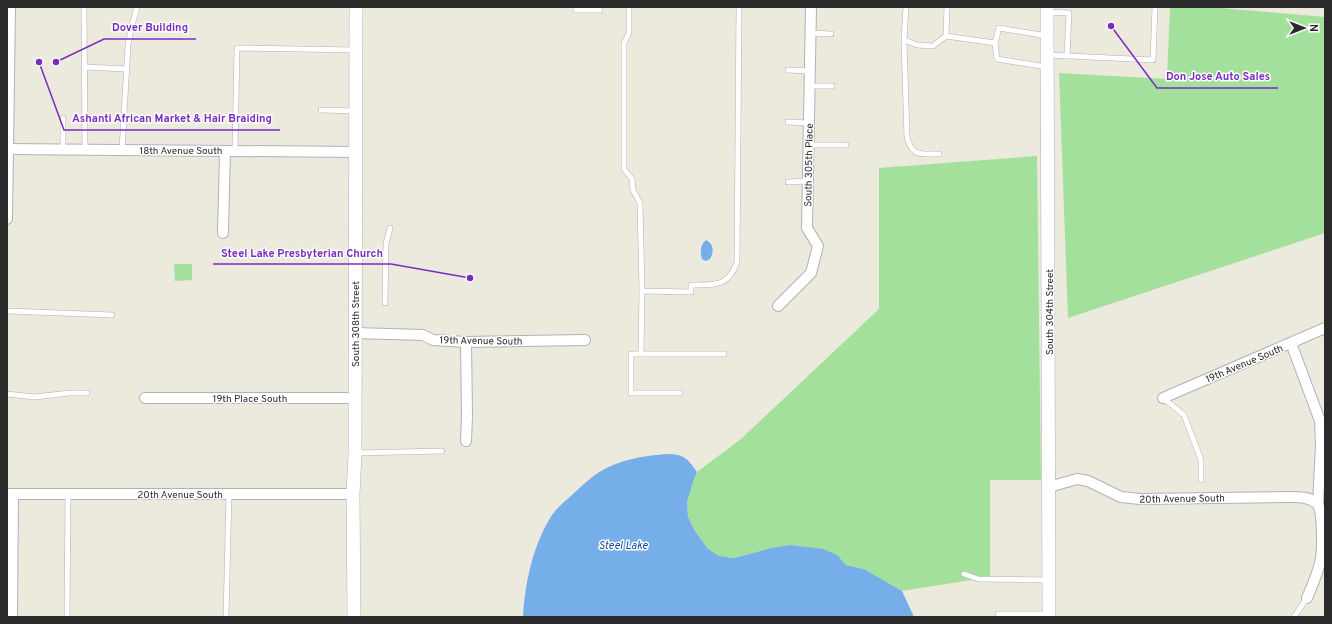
<svg xmlns="http://www.w3.org/2000/svg" width="1332" height="624" font-family="Overpass,sans-serif">
<rect width="100%" height="100%" fill="#ece9dd"/>
<g fill="#a3e09c">
<polygon points="1170,7 1210,7 1325,17 1325,233 1068,318 1059,73 1167,79"/>
<polygon points="1037,156 1041,480 990,480 990,577 902,591 864,569 846,565 837,555 805,547 790,545 771,548 734,558 719,556 708,549 695,531 688,517 687,502 693,482 697,472 741,439 879,309 879,168"/>
<polygon points="174,264 192,264 192,280 175,281"/>
</g>
<g fill="#75aee9">
<path d="M 706,240 C 714,244 714,252 710,259 L 706,261 L 702,259 C 700,251 700,245 706,240 Z"/>
<path d="M 667,454 C 684,454 688,459 697,472 L 693,482 L 687,502 L 688,517 L 695,531 L 708,549 L 719,556 L 734,558 L 771,548 L 790,545 L 823,549 L 837,555 L 846,565 L 864,569 L 902,591 L 914,617 L 523,617 C 525,582 533,545 552,515 C 557,508 565,501 572,495 C 578,490 583,484 590,479 C 611,461 640,456 667,454 Z"/>
</g>
<g fill="none" stroke-linecap="round" stroke-linejoin="round">
<defs>
<g id="service">
<polyline points="84,7 85,150"/>
<polyline points="576,7 576,10 600,10"/>
<path d="M 629,7 L 629,33 L 624,43 L 624,169 L 632,179 L 633,190 L 640,203 L 642,291 L 691,292 L 691,285 C 714,285 729,287 737,262 L 739,7"/>
<polyline points="906,7 904,40 917,45 933,46 946,36"/>
<polyline points="947,7 946,36 995,43 999,28 1047,36"/>
<polyline points="1047,12 1069,13 1067,56"/>
<polyline points="811,33 831,34"/>
<path d="M 904,40 L 907,137 C 912,157 921,154 939,154"/>
<polyline points="995,43 997,59 1047,67"/>
<polyline points="1048,55 1153,60 1155,7"/>
<polyline points="85,67 127,69"/>
<polyline points="788,70 810,71"/>
<polyline points="810,86 832,86"/>
<polyline points="321,110 356,111"/>
<polyline points="788,122 809,123"/>
<polyline points="809,145 846,145"/>
<polyline points="63,150 63,118"/>
<polyline points="122,150 128,45 131,29 137,7"/>
<polyline points="235,151 237,48 355,50"/>
<polyline points="788,182 808,181"/>
<polyline points="642,291 641,354 724,354"/>
<polyline points="385,303 386,244 390,228"/>
<polyline points="7,311 112,315"/>
<polyline points="641,354 631,354 631,393 680,393"/>
<polyline points="7,394 34,397 70,393 87,393"/>
<polyline points="1163,398 1184,415 1201,460 1201,480"/>
<polyline points="356,453 442,451"/>
<polyline points="964,574 978,579 1048,580"/>
<polyline points="998,614 1048,614"/>
<polyline points="67,617 68,494"/>
<polyline points="226,617 229,494"/>
<polyline points="1294,617 1307,598"/>
</g>
<g id="minor">
<polyline points="7,149 356,152"/>
<polyline points="7,219 10,7"/>
<polyline points="223,233 225,151"/>
<polyline points="778,306 811,273 818,246 807,228 811,7"/>
<polyline points="355,333 423,335 433,340 466,342 585,340"/>
<polyline points="466,342 467,416 466,441"/>
<path d="M 1291,343 L 1320,421 L 1321,445 L 1318,504 C 1323,516 1323,550 1320,563 C 1317,575 1312,586 1307,598"/>
<polyline points="145,398 355,398"/>
<polyline points="1163,398 1325,328"/>
<path d="M 1049,487 L 1077,479 L 1088,481 L 1121,497 L 1140,499 L 1286,497 C 1298,497 1308,496 1318,504"/>
<polyline points="7,494 353,494"/>
<polyline points="12,617 13,494"/>
</g>
<g id="tertiary">
<polyline points="1047,7 1049,617"/>
<polyline points="354,617 353,494 355,454 356,7"/>
</g>
</defs>
<use href="#service" stroke="#b1b0bd" stroke-width="6"/>
<use href="#minor" stroke="#b1b0bd" stroke-width="12"/>
<use href="#tertiary" stroke="#b1b0bd" stroke-width="14"/>
<use href="#service" stroke="#fff" stroke-width="5"/>
<use href="#minor" stroke="#fff" stroke-width="10"/>
<use href="#tertiary" stroke="#fff" stroke-width="13"/>
</g>
<g text-anchor="middle" stroke-width="3" stroke-linejoin="round" paint-order="stroke">
<g font-size="10" fill="#2a2a2a" stroke="#fff">
<text x="181" y="154">18th Avenue South</text>
<text transform="translate(808 165) rotate(-89)" y="4">South 305th Place</text>
<text transform="translate(1049 312) rotate(-90)" y="4">South 304th Street</text>
<text transform="translate(355 324) rotate(-90)" y="4">South 308th Street</text>
<text transform="translate(481 340) rotate(1)" y="4">19th Avenue South</text>
<text transform="translate(1244 363) rotate(-23)" y="4">19th Avenue South</text>
<text x="250" y="402">19th Place South</text>
<text x="180" y="498">20th Avenue South</text>
<text transform="translate(1182 498) rotate(-1)" y="4">20th Avenue South</text>
</g>
<g font-size="11" font-style="italic" fill="#144995" stroke="#fff">
<text x="623" y="549">Steel Lake</text>
</g>
</g>
<path fill="none" stroke="#7b2cbf" stroke-width="1.5" d="M56 62L104 39H196M1111 26L1157 88H1278M39 62L64 130H280M470 278L391 264H213"/>
<g fill="#7b2cbf" stroke="#fff" stroke-width="1.5">
<circle cx="56" cy="62" r="4"/>
<circle cx="1111" cy="26" r="4"/>
<circle cx="39" cy="62" r="4"/>
<circle cx="470" cy="278" r="4"/>
</g>
<g font-size="11" text-anchor="middle" font-weight="bold" fill="#7b2cbf" stroke="#fff" stroke-width="3" stroke-linejoin="round" paint-order="stroke">
<text x="150" y="31">Dover Building</text>
<text x="1218" y="80">Don Jose Auto Sales</text>
<text x="172" y="122">Ashanti African Market &amp; Hair Braiding</text>
<text x="302" y="257">Steel Lake Presbyterian Church</text>
</g>
<rect width="1332" height="624" fill="none" stroke="#2a2a2a" stroke-width="16"/>
<g transform="translate(1304 28) rotate(90)" stroke="#ffffff" stroke-width="3" paint-order="stroke">
<path d="M0-3L7 15L0 10L-7 15Z" fill="#2a2a2a"/>
<text y="-6" font-size="11" font-weight="bold" text-anchor="middle" fill="#2a2a2a">N</text>
</g>
</svg>
